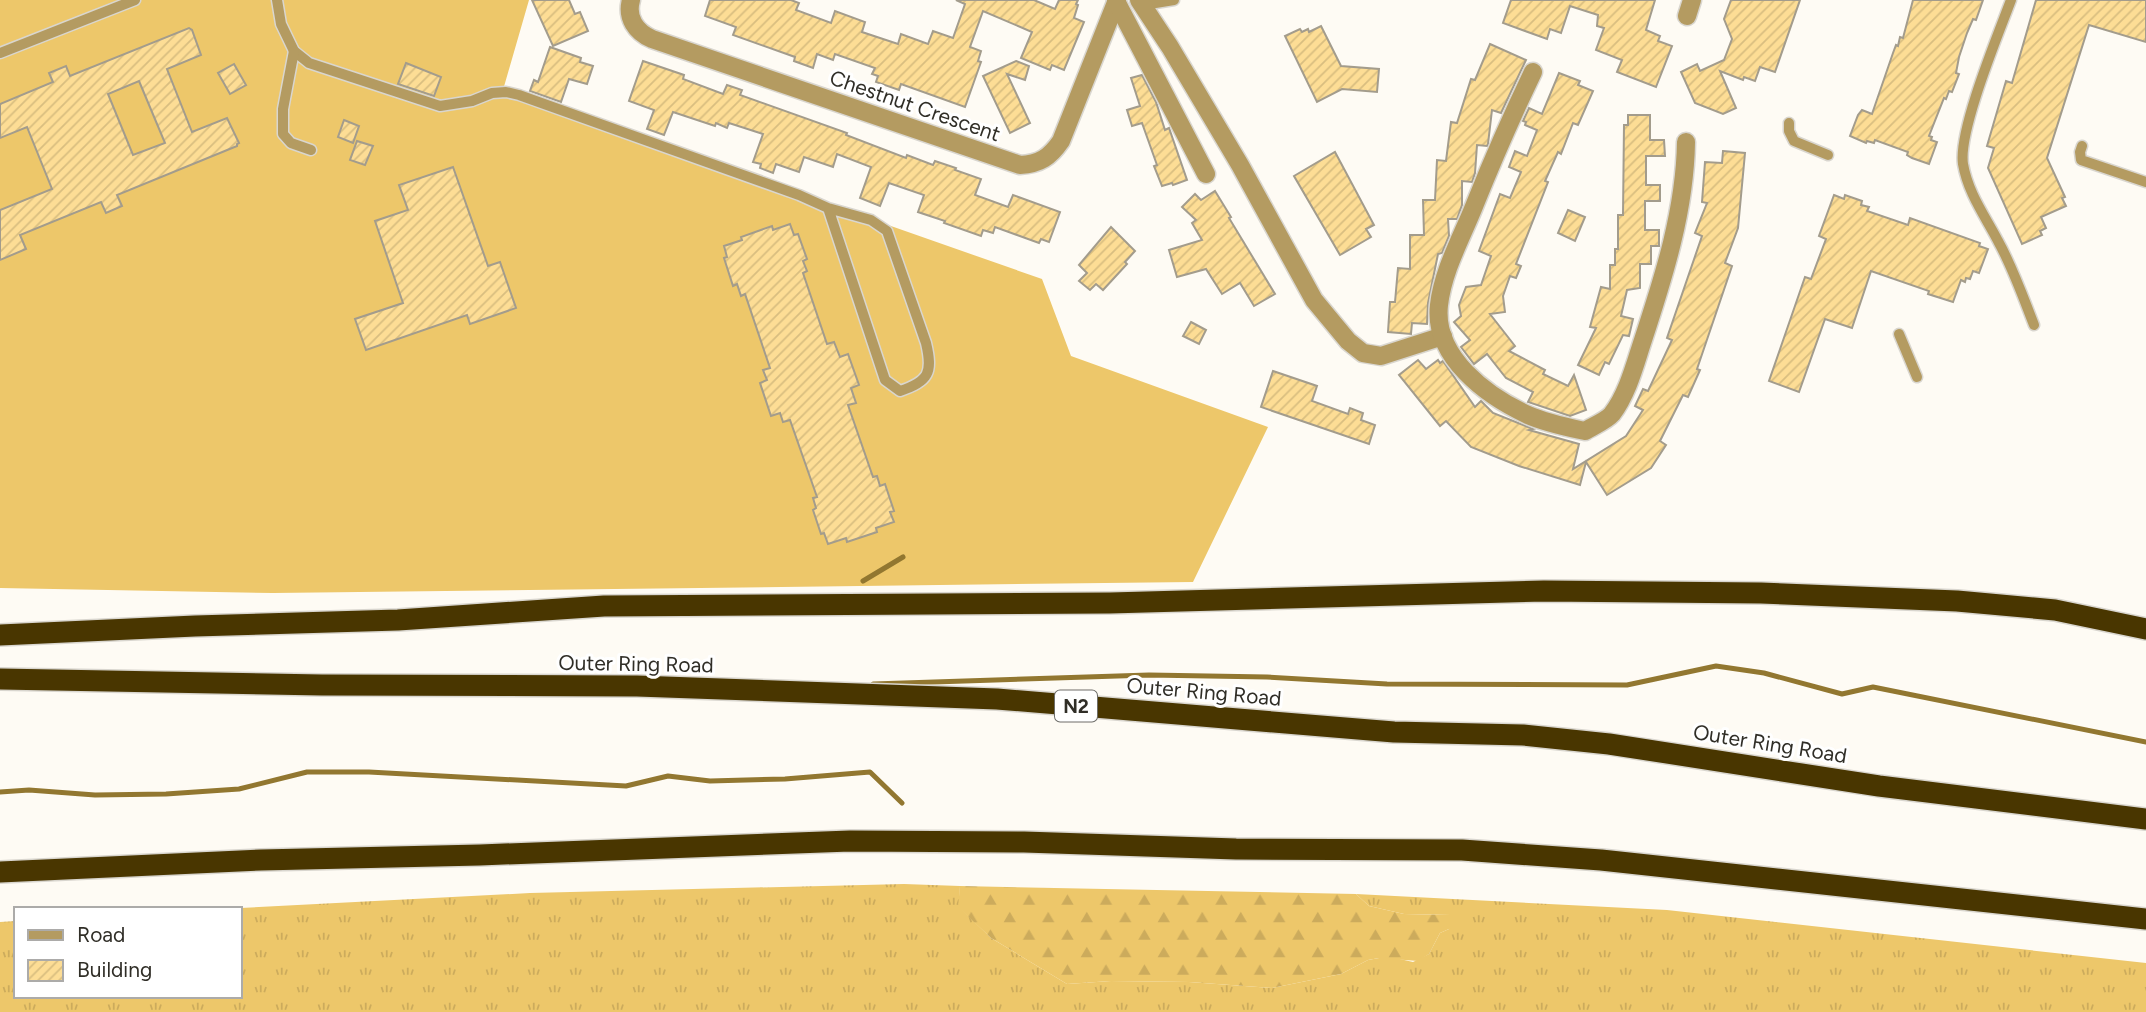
<svg xmlns="http://www.w3.org/2000/svg" width="2146" height="1012" font-family="Figtree,sans-serif">
<defs>
<pattern id="grass-tufts" width="24" height="20" patternUnits="userSpaceOnUse" patternTransform="scale(1.75)"><rect width="24" height="20" fill="#edc76a"/><path d="M3 7l-1-3M5 7V3M7 7l1-3M15 17l-1-3M17 17v-4M19 17l1-3" fill="none" stroke="#ccab5c"/></pattern>
<pattern id="forest-firs" width="22" height="20" patternUnits="userSpaceOnUse" patternTransform="scale(1.75)"><rect width="22" height="20" fill="#edc76a"/><path d="M5 1l3.5 6h-7zM16 11l3.5 6h-7z" fill="#ccab5c"/></pattern>
<pattern id="building-hatch" width="6" height="6" patternUnits="userSpaceOnUse" patternTransform="scale(1.75)"><rect width="6" height="6" fill="#fddd95"/><path d="M-1 1l2-2M0 6l6-6M5 7l2-2" fill="none" stroke="#d9be80"/></pattern>
</defs>
<rect width="100%" height="100%" fill="#fefbf4"/>
<polygon fill="url(#grass-tufts)" points="904,884 960,886 959,907 991,938 1067,984 1111,981 1189,982 1272,988 1341,974 1368,960 1379,958 1391,957 1413,962 1429,954 1440,933 1449,929 1450,915 1404,914 1369,906 1356,894 1667,910 2146,963 2146,1012 0,1012 0,922 16,921 16,996 240,996 240,909 220,909 530,893"/>
<polygon fill="url(#forest-firs)" points="960,886 1356,894 1369,906 1404,914 1450,915 1453,924 1449,929 1440,933 1429,954 1418,961 1379,958 1368,960 1341,974 1272,988 1189,982 1111,981 1067,984 991,938 958,907"/>
<polygon fill="#edc76a" points="0,0 529,0 503,90 1042,279 1071,356 1268,427 1193,582 273,593 0,588"/>
<g fill="none" stroke-linecap="round" stroke-linejoin="round">
<g stroke="#927730" stroke-width="5">
<polyline points="863,581 903,557"/>
<polyline points="873,684 1149,675 1267,677 1387,684 1627,685 1716,666 1764,673 1842,694 1873,687 2146,742"/>
<polyline points="0,792 29,790 95,795 166,794 239,789 307,772 369,772 626,786 668,776 710,781 785,779 870,772 902,803"/>
</g>
</g>
<g fill="url(#building-hatch)" stroke="#a39c8c" stroke-width="2" fill-rule="evenodd">
<polygon points="532,0 569,0 575,14 580,12 588,31 553,46"/>
<polygon points="710,0 791,0 799,3 796,10 831,23 835,11 865,22 862,32 898,44 901,34 928,44 933,31 953,38 965,4 956,0 1034,0 1055,9 1059,0 1078,0 1076,4 1078,5 1074,18 1084,22 1064,70 1052,65 1050,70 1021,58 1032,32 983,11 970,47 981,51 978,61 981,62 965,107 901,84 899,90 876,82 878,76 872,74 875,68 835,54 833,60 817,54 813,68 794,61 795,57 733,35 736,27 705,16"/>
<polygon points="1511,0 1655,0 1646,30 1660,36 1658,41 1672,46 1656,87 1617,72 1622,60 1596,50 1604,28 1597,26 1598,15 1570,6 1561,33 1550,29 1547,39 1503,23"/>
<polygon points="1731,0 1800,0 1775,72 1760,67 1755,81 1744,77 1743,80 1720,71 1736,108 1723,114 1695,103 1681,72 1697,64 1700,71 1724,60 1732,39 1724,19"/>
<polygon points="1913,0 1983,0 1976,20 1973,19 1967,33 1959,57 1956,73 1959,74 1952,92 1949,91 1946,99 1944,98 1929,136 1932,137 1931,140 1937,142 1929,164 1912,158 1907,155 1908,152 1875,140 1874,143 1867,141 1866,143 1850,136 1858,115 1862,110 1872,114 1893,53 1896,45 1898,46 1900,37 1903,38"/>
<polygon points="2036,0 2146,0 2146,42 2089,25 2047,158 2065,197 2062,198 2066,206 2041,217 2046,228 2040,231 2042,235 2022,244 1988,168 1994,148 1987,146 2006,81 2012,83"/>
<polygon points="1321,26 1341,66 1379,69 1377,92 1342,89 1317,102 1285,36 1300,29 1302,32 1308,29 1309,32"/>
<path d="M 189,28 L 192,30 L 201,55 L 167,69 L 192,132 L 227,118 L 239,143 L 237,144 L 237,146 L 117,195 L 122,206 L 106,213 L 101,202 L 20,235 L 26,249 L 0,260 L 0,210 L 52,189 L 27,127 L 0,138 L 0,104 L 53,82 L 49,73 L 66,66 L 70,76 ZM 139,81 L 165,143 L 133,155 L 108,94 Z"/>
<polygon points="1490,44 1526,60 1501,113 1492,110 1488,144 1487,146 1477,145 1475,173 1472,182 1462,181 1462,205 1457,219 1448,219 1449,236 1442,253 1438,254 1428,303 1427,324 1412,323 1411,334 1388,332 1390,302 1395,302 1398,268 1410,269 1410,235 1424,235 1423,200 1435,200 1437,160 1446,161 1451,122 1457,123 1471,79 1475,80"/>
<polygon points="550,47 581,58 580,62 593,66 587,84 569,79 561,102 530,91 534,80 538,82"/>
<polygon points="643,61 684,75 683,79 723,94 727,85 742,90 740,95 847,133 846,135 906,158 907,155 933,165 935,161 956,168 955,170 981,179 975,195 1008,207 1013,195 1060,212 1049,242 1041,239 1039,243 995,227 993,233 983,230 981,236 944,223 945,221 918,212 924,195 889,183 880,206 860,198 871,167 837,154 833,167 804,157 799,172 776,164 773,173 760,168 761,164 753,162 763,134 729,123 727,128 716,123 715,126 673,112 664,135 647,129 654,110 629,101"/>
<polygon points="1016,61 1029,66 1025,80 1007,74 1030,123 1010,133 983,76"/>
<polygon points="406,63 441,77 434,96 398,84"/>
<polygon points="234,64 246,85 230,94 218,73"/>
<polygon points="1559,73 1580,81 1578,85 1593,91 1578,125 1573,123 1561,154 1558,152 1545,181 1548,182 1516,264 1521,266 1516,278 1510,276 1503,296 1505,312 1490,314 1515,346 1509,351 1545,370 1543,374 1568,386 1574,375 1586,410 1570,416 1528,402 1533,392 1506,378 1487,354 1474,364 1461,347 1470,340 1454,322 1461,316 1459,305 1466,287 1481,285 1491,256 1479,251 1500,194 1510,198 1521,172 1509,167 1515,151 1527,156 1537,130 1525,125 1526,122 1523,121 1529,108 1542,114"/>
<polygon points="1142,75 1156,102 1165,130 1169,128 1187,180 1173,185 1172,183 1162,186 1154,166 1157,165 1142,123 1132,126 1127,110 1140,106 1131,78"/>
<polygon points="1628,115 1650,115 1650,140 1664,140 1665,156 1646,156 1646,185 1660,185 1660,201 1645,201 1645,230 1659,230 1659,246 1651,246 1651,264 1640,264 1640,288 1627,290 1621,316 1633,319 1629,336 1623,335 1609,364 1605,362 1599,375 1578,365 1596,328 1590,327 1601,287 1610,289 1610,265 1615,265 1615,249 1618,249 1618,215 1623,215 1624,125 1628,125"/>
<polygon points="344,120 359,126 353,143 338,137"/>
<polygon points="357,141 373,146 365,165 350,160"/>
<polygon points="1723,151 1745,153 1738,228 1725,263 1732,266 1697,369 1700,370 1688,397 1683,395 1660,441 1666,445 1651,468 1607,495 1586,462 1580,485 1519,466 1471,447 1446,421 1440,426 1399,375 1418,360 1426,369 1438,360 1440,363 1443,361 1475,407 1481,401 1493,413 1533,429 1529,430 1579,444 1573,469 1626,436 1643,410 1635,406 1643,389 1648,391 1672,340 1667,338 1702,236 1695,233 1707,203 1702,202 1705,162 1722,163"/>
<polygon points="1335,152 1374,225 1366,229 1371,237 1340,255 1294,176"/>
<polygon points="453,167 488,266 500,262 516,308 470,324 467,315 366,350 355,319 403,303 375,221 408,210 399,185"/>
<polygon points="1215,191 1231,217 1229,218 1275,294 1254,306 1240,283 1222,294 1206,269 1177,277 1169,250 1202,240 1192,223 1196,220 1182,207 1195,194 1201,200"/>
<polygon points="1834,195 1844,199 1845,195 1862,201 1861,205 1869,207 1867,211 1908,225 1910,218 1980,243 1979,246 1988,249 1979,273 1973,271 1970,279 1966,278 1965,282 1961,280 1953,302 1928,294 1929,291 1871,271 1852,328 1825,319 1799,392 1769,381 1805,277 1811,279 1826,239 1819,236"/>
<polygon points="1568,210 1585,217 1575,241 1558,233"/>
<polygon points="790,224 794,235 798,234 807,259 803,261 807,271 803,273 827,344 834,342 840,357 848,354 859,385 851,388 856,403 848,405 873,477 877,476 880,486 885,484 894,511 890,512 894,522 876,528 877,532 847,542 846,538 828,544 824,533 821,534 813,510 816,508 813,498 817,497 790,420 783,422 780,413 771,416 760,383 767,380 763,370 770,368 745,294 741,296 737,284 733,286 724,258 727,257 724,246 742,240 741,237 772,226 773,230"/>
<polygon points="1111,227 1135,251 1125,262 1127,264 1103,290 1096,284 1090,290 1079,281 1087,273 1079,265"/>
<polygon points="1191,322 1206,330 1199,344 1183,336"/>
<polygon points="1273,371 1317,386 1312,401 1348,414 1350,408 1363,413 1361,420 1375,425 1369,444 1261,407"/>
</g>
<g fill="none" stroke-linecap="round" stroke-linejoin="round">
<defs>
<g id="lane">
<path d="M 277,0 L 281,24 L 294,51 L 309,63 L 440,106 L 472,101 L 492,93 L 506,92 L 519,95 L 799,195 L 828,208 L 871,220 L 887,231 L 926,343 C 933,373 929,381 900,391 L 885,380 L 828,208"/>
<path d="M 2011,0 C 1998,35 1958,131 1963,164 C 1968,193 1985,216 1998,241 C 2013,268 2023,297 2034,325"/>
<polyline points="1143,5 1174,0"/>
<polyline points="294,51 283,109 283,134 291,143 311,150"/>
<polyline points="0,53 135,0"/>
<polyline points="1789,123 1789,131 1794,141 1828,155"/>
<polyline points="2082,146 2080,152 2081,160 2146,182"/>
<polyline points="1899,334 1917,377"/>
</g>
<g id="street">
<path d="M 631,0 C 626,18 636,32 652,39 L 1020,165 C 1040,164 1050,157 1061,141 L 1117,0"/>
<polyline points="1139,0 1170,47 1240,165 1314,300 1348,341 1363,353 1381,356 1443,336"/>
<polyline points="1116,1 1206,174"/>
<polyline points="1687,16 1692,0"/>
<path d="M 1533,72 C 1512,116 1493,159 1475,204 C 1462,237 1443,270 1439,305 C 1433,357 1487,396 1528,415 C 1546,423 1566,427 1585,431 C 1593,426 1606,421 1612,414 C 1628,393 1635,364 1643,340 C 1664,276 1685,210 1686,142"/>
</g>
<g id="highway">
<polyline points="0,635 195,626 398,620 604,606 1110,603 1544,591 1761,593 1957,601 2055,610 2146,629"/>
<polyline points="0,679 322,685 637,686 997,699 1394,732 1523,735 1609,744 1879,786 2146,819"/>
<polyline points="0,872 261,860 480,855 850,841 1024,842 1236,849 1462,850 1601,860 2146,919"/>
</g>
</defs>
<use href="#lane" stroke="#d9d6cf" stroke-width="13"/>
<use href="#street" stroke="#d9d6cf" stroke-width="21"/>
<use href="#highway" stroke="#d9d6cf" stroke-width="24"/>
<use href="#lane" stroke="#b49b61" stroke-width="10"/>
<use href="#street" stroke="#b49b61" stroke-width="18"/>
<use href="#highway" stroke="#493600" stroke-width="21"/>
</g>
<g text-anchor="middle" stroke-width="6" stroke-linejoin="round" paint-order="stroke">
<rect fill="#fff" stroke="#6e6d68" stroke-width="2" x="1055" y="690.5" width="42" height="31" rx="5"/>
<g font-size="19" font-weight="bold" fill="#302e27">
<text x="1076" y="713">N2</text>
</g>
<g font-size="21" fill="#302e27" stroke="#fff">
<text transform="translate(915 106) rotate(19)" y="7">Chestnut Crescent</text>
<text transform="translate(636 664) rotate(1)" y="7">Outer Ring Road</text>
<text transform="translate(1204 692) rotate(5)" y="7">Outer Ring Road</text>
<text transform="translate(1770 744) rotate(9)" y="7">Outer Ring Road</text>
</g>
</g>
<rect x="14" y="907" width="228" height="91" fill="#ffffff" stroke="#acaba9" stroke-width="2"/>
<rect x="28" y="930" width="35" height="10" fill="#b49b61" stroke="#acaba9" stroke-width="2"/>
<text x="77" y="942" font-size="21" fill="#302e27">Road</text>
<rect x="28" y="960" width="35" height="21" fill="url(#building-hatch)" stroke="#acaba9" stroke-width="2"/>
<text x="77" y="977" font-size="21" fill="#302e27">Building</text>
</svg>
